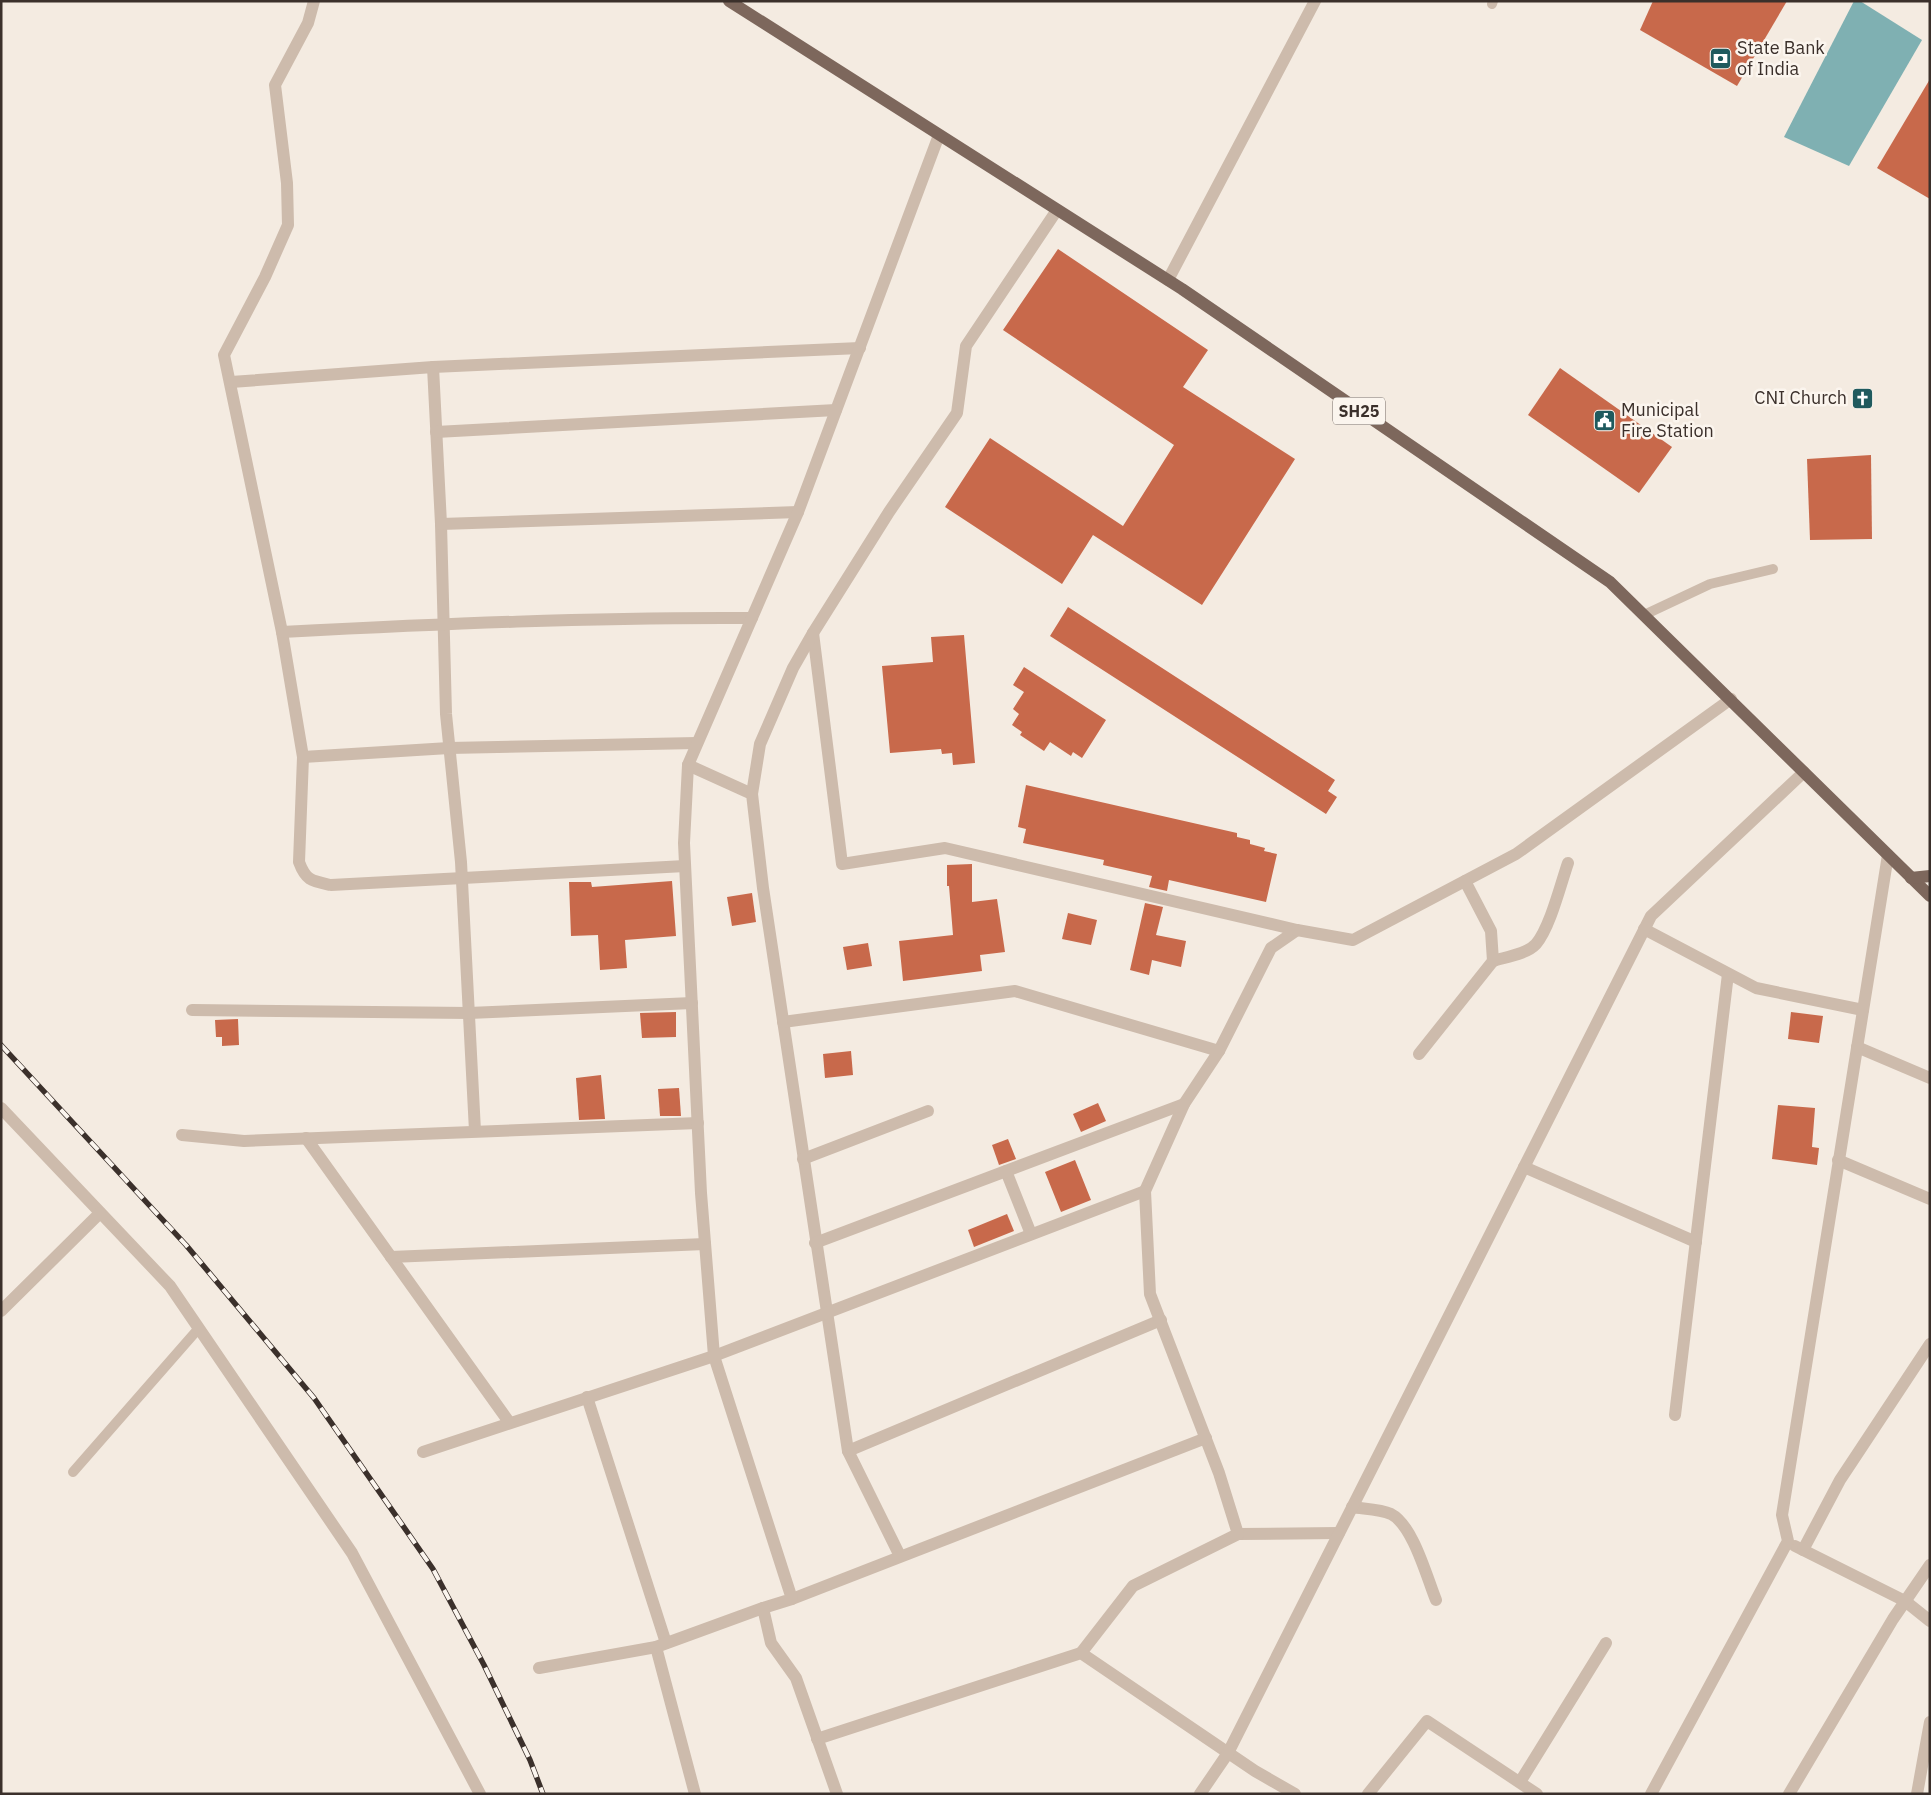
<svg xmlns="http://www.w3.org/2000/svg" width="1931" height="1795" font-family="'IBM Plex Sans',sans-serif">
<rect width="100%" height="100%" fill="#f4ebe1"/>
<polygon fill="#7fb0b2" points="1854,1 1860,1 1922,40 1849,166 1784,137"/>
<g fill="#c8694b">
<polygon points="1653,1 1787,1 1737,86 1640,30"/>
<polygon points="1930,79 1930,199 1877,168"/>
<polygon points="1058,249 1208,350 1183,387 1295,459 1202,605 1093,535 1062,584 945,507 990,438 1123,526 1174,445 1003,330"/>
<polygon points="1560,368 1672,447 1639,493 1528,415"/>
<polygon points="1871,455 1872,539 1810,540 1807,459"/>
<polygon points="1068,607 1335,780 1328,791 1337,797 1326,814 1050,636"/>
<polygon points="964,635 975,763 953,765 952,753 942,754 941,749 890,753 882,666 933,662 931,637"/>
<polygon points="1024,667 1106,720 1082,758 1073,752 1071,756 1050,742 1044,751 1020,735 1022,732 1012,725 1019,714 1013,709 1024,692 1013,685"/>
<polygon points="1026,785 1237,833 1237,837 1250,840 1250,844 1265,848 1264,851 1277,854 1266,902 1169,880 1167,891 1149,887 1152,876 1103,865 1104,860 1023,843 1026,829 1018,827"/>
<polygon points="972,864 972,902 997,899 1005,952 980,955 982,971 903,981 899,941 953,935 949,886 947,886 947,865"/>
<polygon points="672,881 676,936 625,940 627,968 600,970 598,935 571,936 569,882 591,882 592,887"/>
<polygon points="752,893 756,922 732,926 727,897"/>
<polygon points="1145,903 1163,907 1156,935 1186,941 1181,967 1152,960 1149,975 1130,970"/>
<polygon points="1068,913 1097,920 1091,945 1062,939"/>
<polygon points="868,943 872,966 847,970 843,947"/>
<polygon points="676,1012 676,1037 642,1038 640,1013"/>
<polygon points="1791,1012 1823,1016 1819,1043 1788,1039"/>
<polygon points="238,1019 239,1045 222,1046 222,1037 216,1037 215,1020"/>
<polygon points="851,1051 853,1075 825,1078 823,1054"/>
<polygon points="601,1075 605,1119 579,1120 576,1078"/>
<polygon points="679,1088 681,1116 660,1116 658,1089"/>
<polygon points="1098,1103 1106,1121 1081,1132 1073,1114"/>
<polygon points="1778,1105 1815,1108 1812,1147 1819,1148 1817,1165 1772,1159"/>
<polygon points="1008,1139 1016,1159 999,1165 992,1145"/>
<polygon points="1075,1160 1091,1200 1061,1212 1045,1172"/>
<polygon points="1007,1214 1014,1231 974,1247 968,1230"/>
</g>
<g fill="none" stroke-linecap="round" stroke-linejoin="round">
<g stroke="#cdbbac" stroke-width="10">
<polyline points="1492,4 1493,1"/>
<polyline points="1644,615 1710,584 1773,569"/>
<polyline points="73,1472 199,1328"/>
</g>
<g stroke="#cdbbac" stroke-width="12">
<path d="M 314,1 L 308,23 L 275,85 L 287,183 L 288,225 L 265,277 L 224,355 L 282,632 L 303,757 L 299,862 C 306,881 312,881 331,885 L 685,866"/>
<polyline points="1168,280 1315,1"/>
<polyline points="433,367 860,348"/>
<polyline points="231,382 433,367 441,524 446,714 461,862 475,1131"/>
<polyline points="436,432 836,410"/>
<polyline points="441,524 798,512"/>
<path d="M 282,632 C 439,624 595,617 752,618"/>
<polyline points="813,633 842,864 945,848 1297,930 1271,948 1219,1051"/>
<polyline points="303,757 449,748 697,743"/>
<polyline points="688,765 752,794 763,888 848,1451 900,1556"/>
<polyline points="752,794 760,744 793,668 813,633 889,512 957,413 966,346 1057,210"/>
<polyline points="1644,929 1756,988 1863,1010"/>
<polyline points="1297,930 1353,940 1516,854 1731,699"/>
<path d="M 1493,961 C 1506,957 1527,954 1536,944 C 1550,928 1561,883 1568,863"/>
<polyline points="192,1010 469,1013 692,1003"/>
<polyline points="783,1022 1015,991 1219,1051 1184,1104 1145,1191"/>
<polyline points="1857,1047 1930,1078"/>
<polyline points="1419,1054 1493,961 1491,931 1465,881"/>
<polyline points="1,1108 170,1286 352,1553 480,1794"/>
<polyline points="182,1135 244,1141 698,1123"/>
<polyline points="306,1138 509,1422"/>
<polyline points="803,1159 928,1111"/>
<polyline points="1838,1160 1930,1199"/>
<polyline points="1524,1167 1696,1242"/>
<polyline points="1006,1171 1031,1234"/>
<polyline points="815,1243 1184,1104"/>
<polyline points="391,1257 705,1244"/>
<polyline points="1,1311 100,1213"/>
<polyline points="587,1397 666,1643"/>
<polyline points="1675,1415 1728,974"/>
<polyline points="848,1451 1161,1320"/>
<polyline points="423,1452 714,1356 701,1193 684,843 688,765 798,512 939,135"/>
<path d="M 1352,1507 C 1364,1509 1380,1509 1391,1514 C 1413,1525 1427,1578 1436,1600"/>
<polyline points="1238,1534 1339,1533"/>
<polyline points="1795,1546 1905,1601 1930,1621"/>
<polyline points="1803,1550 1840,1480 1930,1344"/>
<polyline points="792,1599 1206,1438"/>
<polyline points="763,1608 792,1599 714,1356 1145,1191 1150,1294 1219,1473 1238,1534 1133,1586 1081,1653"/>
<polyline points="656,1647 695,1794"/>
<polyline points="539,1668 656,1647 763,1608 771,1643 796,1678 837,1794"/>
<polyline points="817,1739 1081,1653 1255,1771 1295,1794"/>
<polyline points="1520,1782 1606,1643"/>
<polyline points="1200,1794 1228,1753 1651,916 1804,772"/>
<polyline points="1368,1794 1427,1721 1537,1794"/>
<polyline points="1651,1794 1788,1541 1782,1515 1888,855"/>
<polyline points="1789,1794 1893,1619 1930,1565"/>
<polyline points="1917,1794 1930,1722"/>
</g>
<g stroke="#7d675c" stroke-width="12">
<polyline points="729,1 1182,289 1610,582 1930,896"/>
<polyline points="1911,878 1930,876"/>
</g>
<defs>
<polyline id="rail" points="1,1045 186,1245 314,1398 433,1569 484,1665 530,1760 543,1794"/>
</defs>
<use href="#rail" stroke="#3b302b" stroke-width="5.5"/>
<use href="#rail" stroke="#fbf5ee" stroke-width="4" stroke-dasharray="11" stroke-linecap="butt"/>
</g>
<defs>
<symbol id="bank-square" viewBox="-11 -11 22 22"><rect x="-9" y="-9" width="18" height="18" rx="4" fill="#1f5a5e" stroke="#fbf5ee"/><path d="M-6-4H6V4H-6ZM0-2.3a2.3 2.3 0 1 0 0 4.6a2.3 2.3 0 1 0 0-4.6Z" fill="#fff"/></symbol>
<symbol id="church-square" viewBox="-11 -11 22 22"><rect x="-9" y="-9" width="18" height="18" rx="4" fill="#1f5a5e" stroke="#fbf5ee"/><path d="M-1.2-6h2.4v3.5h3.3v2.4h-3.3V6h-2.4V-.1h-3.3v-2.4h3.3Z" fill="#fff"/></symbol>
<symbol id="civic-square" viewBox="-11 -11 22 22"><rect x="-9" y="-9" width="18" height="18" rx="4" fill="#1f5a5e" stroke="#fbf5ee"/><path d="M-.6-6.5H3V-4.5H.6V-3L4-1V1h2V6H-6V1h2V-1L-.6-3ZM-1.2 2.5V6h2.4V2.5Z" fill="#fff"/></symbol>
</defs>
<g fill-rule="evenodd">
<use href="#bank-square" x="1708" y="46" width="25" height="25"/>
<use href="#church-square" x="1850" y="386" width="25" height="25"/>
<use href="#civic-square" x="1592" y="408" width="25" height="25"/>
</g>
<g text-anchor="middle" stroke-width="5" stroke-linejoin="round" paint-order="stroke">
<rect fill="#fbf5ee" stroke="#756b66" stroke-width="1" x="1333" y="397.5" width="52" height="27" rx="4"/>
<g font-size="16" font-weight="bold" fill="#3b302b">
<text x="1359" y="417">SH25</text>
</g>
<g font-size="18" fill="#3b302b" stroke="#fbf5ee" text-anchor="start">
<text x="1737" y="54">State Bank<tspan x="1737" dy="21">of India</tspan></text>
<text x="1847" y="404" text-anchor="end">CNI Church</text>
<text x="1621" y="416">Municipal<tspan x="1621" dy="21">Fire Station</tspan></text>
</g>
</g>
<rect width="1931" height="1795" fill="none" stroke="#3b302b" stroke-width="5"/>
</svg>
